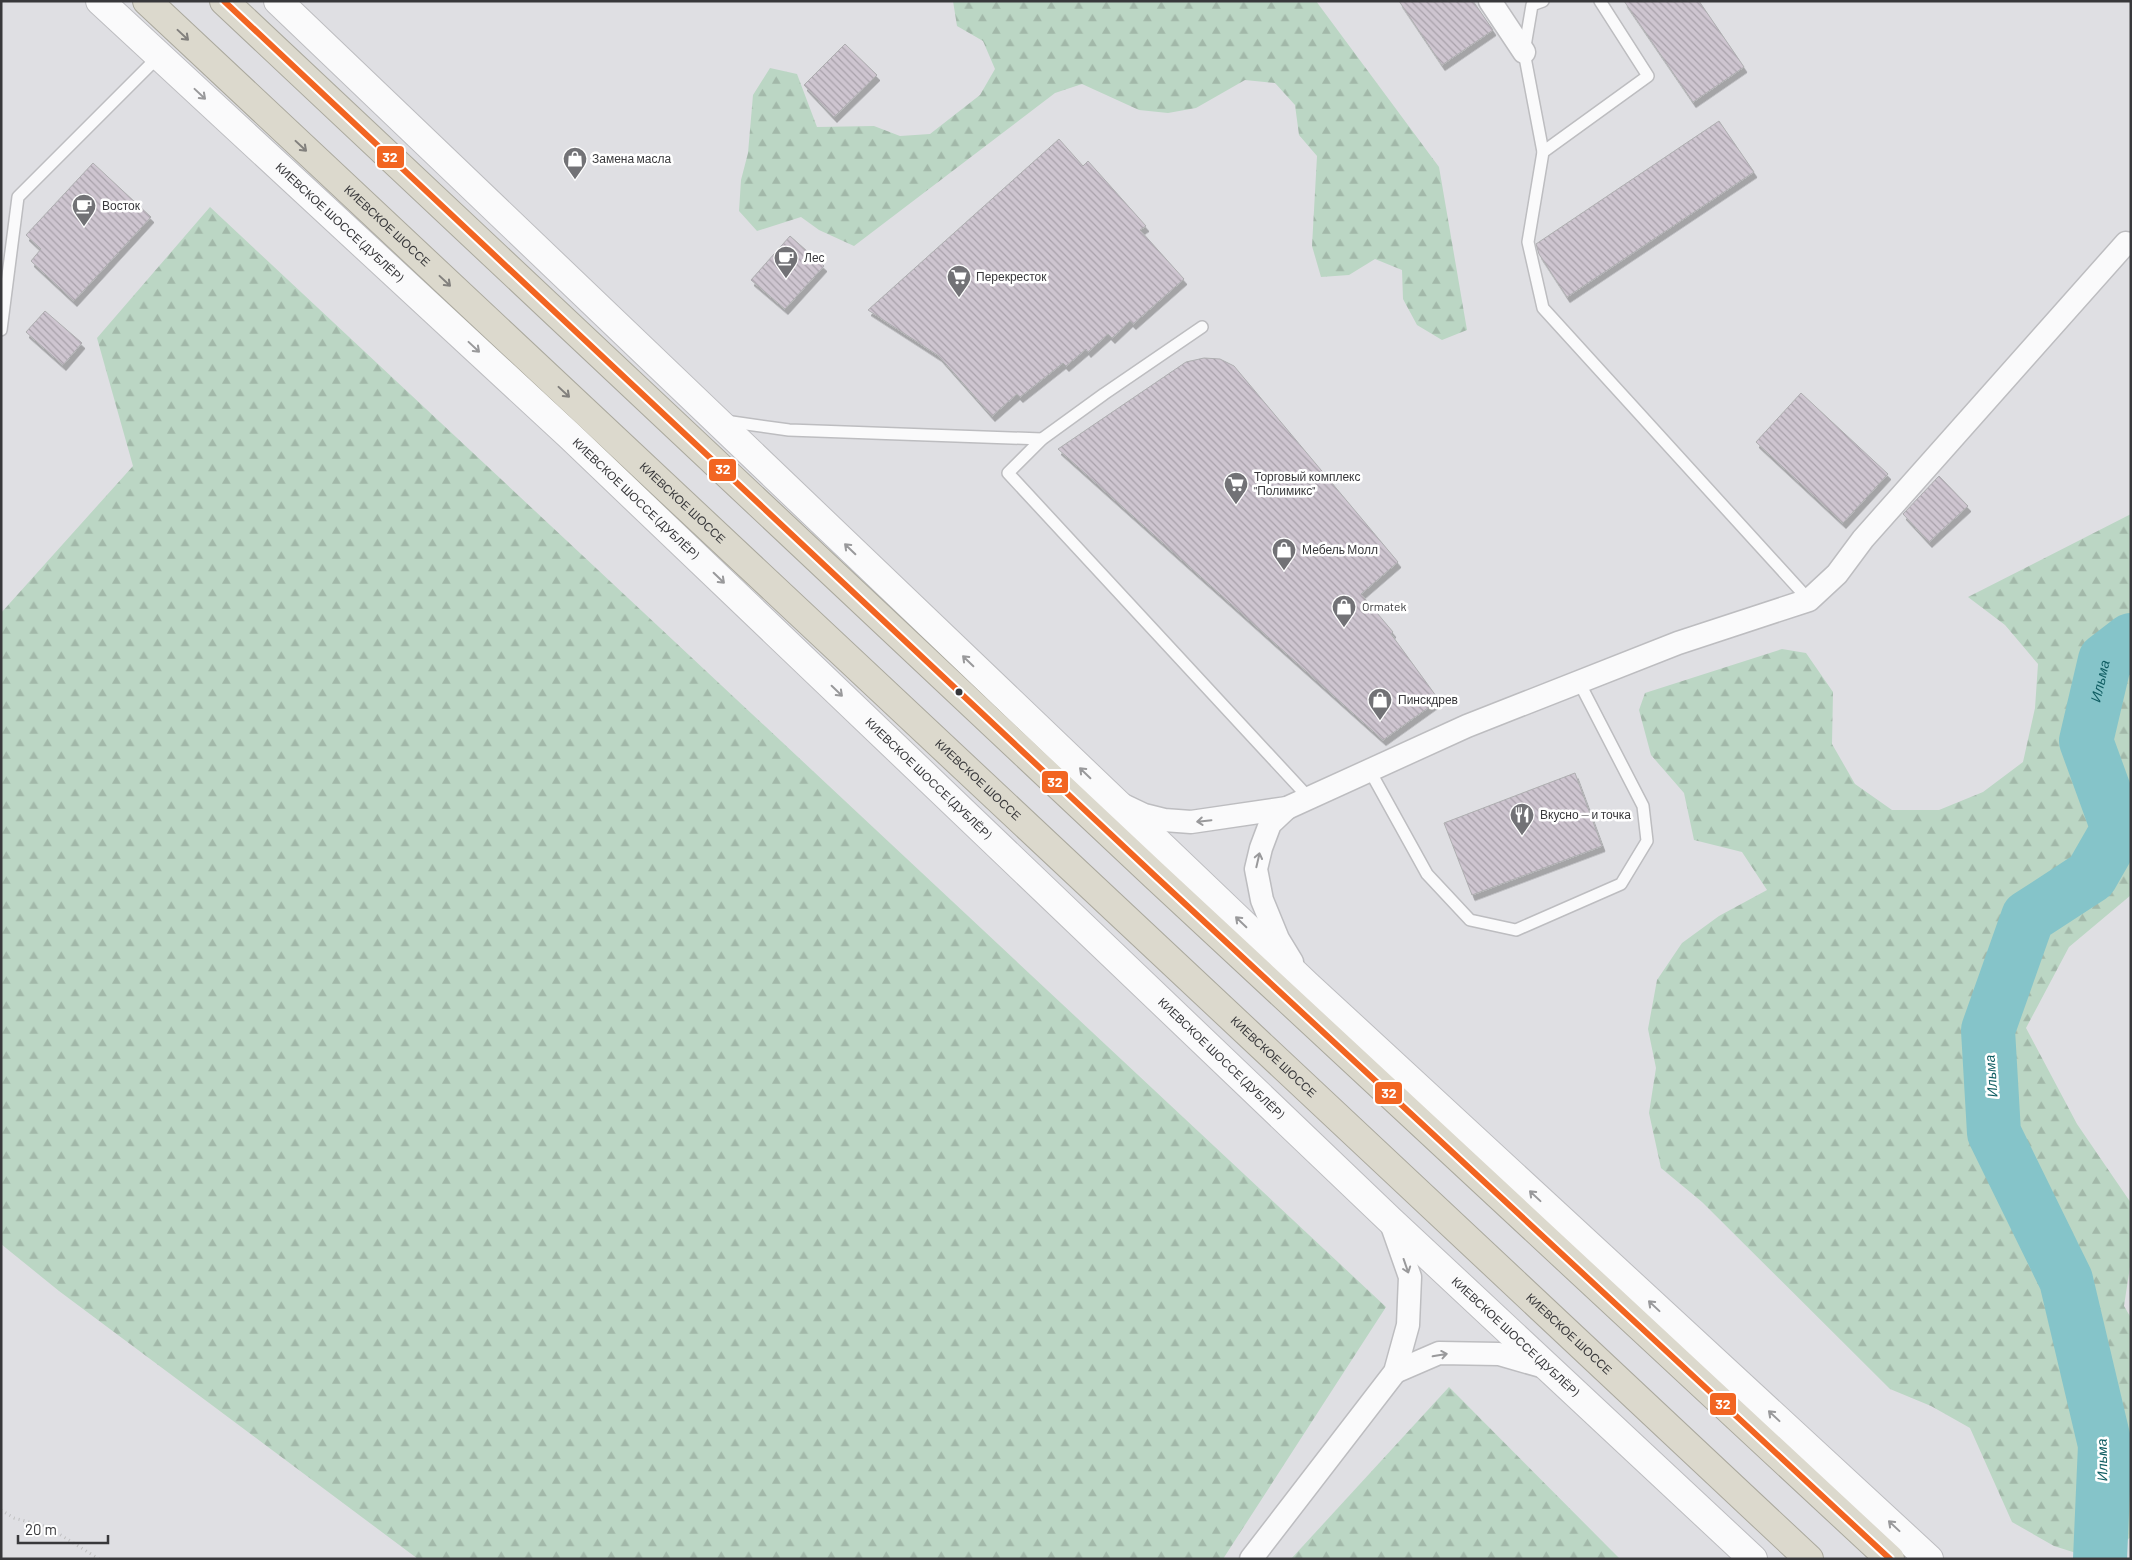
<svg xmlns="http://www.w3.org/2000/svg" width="2132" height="1560" font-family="Barlow,sans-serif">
<defs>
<pattern id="forest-firs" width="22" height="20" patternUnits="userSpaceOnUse" patternTransform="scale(1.25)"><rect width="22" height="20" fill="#bbd6c4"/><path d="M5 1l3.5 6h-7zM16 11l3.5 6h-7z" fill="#a2b8a9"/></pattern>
<pattern id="building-back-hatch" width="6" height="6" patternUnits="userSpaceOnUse" patternTransform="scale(1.25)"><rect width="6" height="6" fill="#cec5d0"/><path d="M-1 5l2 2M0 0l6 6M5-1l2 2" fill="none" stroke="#a8a1aa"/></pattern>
<filter id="shadow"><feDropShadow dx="3" dy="5.5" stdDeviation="0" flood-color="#0004"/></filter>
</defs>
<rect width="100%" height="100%" fill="#dfdfe3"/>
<g fill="url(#forest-firs)">
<polygon points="953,1 1316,1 1439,167 1467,330 1442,340 1417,325 1403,299 1402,270 1375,259 1349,275 1321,277 1312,246 1317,156 1299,135 1295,105 1275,83 1245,80 1196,108 1168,113 1139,110 1082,84 1055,93 854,246 819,230 801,217 757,231 739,211 741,180 748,153 753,95 770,68 797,74 817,127 874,126 900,136 930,134 980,95 995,69 983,41 957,26"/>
<polygon points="210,207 1386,1307 1223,1559 418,1559 59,1291 1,1244 1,613 133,466 97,338"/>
<polygon points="2131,514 2131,895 2069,947 2026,1028 2077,1124 2131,1203 2131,1260 2124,1306 2131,1318 2131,1537 2100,1559 2095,1559 2054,1546 2012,1522 1970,1428 1931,1406 1890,1389 1702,1202 1661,1168 1649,1113 1656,1068 1648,1029 1657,980 1682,943 1719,916 1767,890 1742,852 1694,840 1684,793 1651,755 1639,710 1645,693 1782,649 1806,653 1833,692 1832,744 1855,784 1892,810 1939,810 1983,792 2023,762 2035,708 2038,664 2005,625 1968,597"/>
<polygon points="1449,1387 1620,1559 1291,1559"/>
</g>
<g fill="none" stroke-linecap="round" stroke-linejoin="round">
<path stroke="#85c4c9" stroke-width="54" id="s1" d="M 2100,1559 L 2105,1445 L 2066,1280 L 1994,1133 L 1988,1030 L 2028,917 L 2091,876 L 2118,829 L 2086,741 L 2105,660 L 2131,640"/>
</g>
<g fill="url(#building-back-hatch)" stroke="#aeaeb0" filter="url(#shadow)">
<polygon points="1399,1 1473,1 1493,30 1442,65"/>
<polygon points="1624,1 1699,1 1744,67 1693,102"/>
<polygon points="845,44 877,75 834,117 804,85"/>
<polygon points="1719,121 1754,172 1567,297 1539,254 1536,244"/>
<polygon points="1059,139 1083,166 1088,161 1146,226 1140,230 1184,279 1133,324 1130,321 1112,338 1108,334 1088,352 1086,349 1066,366 1063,363 1020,397 1017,394 992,416 939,356 868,310"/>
<polygon points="93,163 151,217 74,301 31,261 41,249 26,235"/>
<polygon points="790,236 824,266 785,309 751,280"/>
<polygon points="45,311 82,343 63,365 26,332"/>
<polygon points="1204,358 1220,359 1234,366 1398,562 1361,594 1393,632 1391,634 1439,700 1383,740 1058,449 1186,362"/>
<polygon points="1801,393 1888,474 1843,523 1756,442"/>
<polygon points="1939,476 1968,506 1929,542 1903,514"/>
<polygon points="1575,773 1602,846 1472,895 1444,823"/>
</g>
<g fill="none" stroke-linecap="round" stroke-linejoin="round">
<defs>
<g id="lane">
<polyline points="1543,1 1532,5 1524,52 1543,152 1528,242 1543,308 1809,600"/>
<polyline points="1543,152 1648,76 1600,1"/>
<polyline points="1202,327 1104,394 1042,439 1008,473 1310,799"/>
<polyline points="1,330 18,197 159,56"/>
<polyline points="725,421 789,430 1042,439"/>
<polyline points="1370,771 1427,874 1470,920 1516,930 1621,884 1647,841 1643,806 1579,682"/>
</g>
<g id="street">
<polyline points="1490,1 1524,52"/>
<polyline points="1123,805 1144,815 1164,820 1191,822 1287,808 1467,726 1678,643 1809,600 1837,574 1863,539 2126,243"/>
<polyline points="1287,808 1270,824 1261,848 1256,869 1262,900 1278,939 1292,962"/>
<polyline points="1395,1372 1439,1353 1499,1354 1548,1368"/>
<polyline points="1251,1559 1395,1372 1408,1325 1410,1277 1390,1220"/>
</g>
<g id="secondary">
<path id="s2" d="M 100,1 L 570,436 L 1390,1220 L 1753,1559"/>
<polyline points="278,1 1306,984 1929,1559"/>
</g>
<g id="highway">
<path id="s3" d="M 147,1 L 1809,1559"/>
<polyline points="224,1 1154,875 1890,1559"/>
</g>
</defs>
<use href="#lane" stroke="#bdbdc0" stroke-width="14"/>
<use href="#street" stroke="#bdbdc0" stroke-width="25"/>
<use href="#secondary" stroke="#bdbdc0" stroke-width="30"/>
<use href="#highway" stroke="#aaa89d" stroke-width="30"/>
<polyline stroke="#c0c0c1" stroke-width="3" stroke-dasharray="1 4" stroke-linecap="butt" points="1,1510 14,1518 48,1527 99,1559"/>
<use href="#lane" stroke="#fafafb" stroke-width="11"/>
<use href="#street" stroke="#fafafb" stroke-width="22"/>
<use href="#secondary" stroke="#fafafb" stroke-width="28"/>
<use href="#highway" stroke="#dcd9cd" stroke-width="28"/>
<defs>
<polyline id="bus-1" points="224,1 1154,875 1890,1559"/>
</defs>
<use href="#bus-1" stroke="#fff" stroke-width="10"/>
<use href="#bus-1" stroke="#f26522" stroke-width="6"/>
</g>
<defs><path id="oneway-shaft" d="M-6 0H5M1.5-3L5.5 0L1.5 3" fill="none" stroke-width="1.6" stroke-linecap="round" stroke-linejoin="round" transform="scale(1.25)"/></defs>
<g stroke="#82807d">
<use href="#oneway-shaft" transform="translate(183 35) rotate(43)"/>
<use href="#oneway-shaft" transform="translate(301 146) rotate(43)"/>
<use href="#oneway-shaft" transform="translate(445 281) rotate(43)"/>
<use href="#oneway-shaft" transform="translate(564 392) rotate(43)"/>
</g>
<g stroke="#99999b">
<use href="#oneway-shaft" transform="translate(200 94) rotate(43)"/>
<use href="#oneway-shaft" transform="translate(474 347) rotate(43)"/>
<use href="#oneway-shaft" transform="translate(850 549) rotate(-136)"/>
<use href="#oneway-shaft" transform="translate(719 578) rotate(44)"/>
<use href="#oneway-shaft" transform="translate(968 661) rotate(-136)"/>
<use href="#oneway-shaft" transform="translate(837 691) rotate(44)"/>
<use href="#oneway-shaft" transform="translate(1085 773) rotate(-136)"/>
<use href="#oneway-shaft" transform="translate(1204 821) rotate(174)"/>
<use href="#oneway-shaft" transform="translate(1258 860) rotate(-77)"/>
<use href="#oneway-shaft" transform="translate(1241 922) rotate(-136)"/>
<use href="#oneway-shaft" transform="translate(1535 1196) rotate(-137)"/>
<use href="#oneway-shaft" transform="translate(1406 1266) rotate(71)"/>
<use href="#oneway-shaft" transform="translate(1654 1306) rotate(-137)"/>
<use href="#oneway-shaft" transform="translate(1440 1355) rotate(-10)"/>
<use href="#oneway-shaft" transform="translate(1774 1416) rotate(-137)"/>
<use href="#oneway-shaft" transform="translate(1894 1526) rotate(-137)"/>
</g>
<defs>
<symbol id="shop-pin" viewBox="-11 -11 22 30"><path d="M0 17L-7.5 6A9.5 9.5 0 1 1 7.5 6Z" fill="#727276" stroke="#fff"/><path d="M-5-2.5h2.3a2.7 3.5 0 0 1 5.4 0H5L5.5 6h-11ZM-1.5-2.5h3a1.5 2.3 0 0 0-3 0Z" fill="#fff"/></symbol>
<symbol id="cafe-pin" viewBox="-11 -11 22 30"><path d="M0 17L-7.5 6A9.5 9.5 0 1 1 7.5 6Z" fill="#727276" stroke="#fff"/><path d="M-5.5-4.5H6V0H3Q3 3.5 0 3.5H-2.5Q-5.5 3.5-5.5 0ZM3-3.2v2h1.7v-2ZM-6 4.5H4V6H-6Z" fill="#fff"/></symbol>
<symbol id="supermarket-pin" viewBox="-11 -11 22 30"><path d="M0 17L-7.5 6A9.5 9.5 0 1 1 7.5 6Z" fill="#727276" stroke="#fff"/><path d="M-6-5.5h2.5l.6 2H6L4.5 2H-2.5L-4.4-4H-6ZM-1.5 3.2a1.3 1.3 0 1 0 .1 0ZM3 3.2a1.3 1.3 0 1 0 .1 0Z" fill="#fff"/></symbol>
<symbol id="restaurant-pin" viewBox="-11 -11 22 30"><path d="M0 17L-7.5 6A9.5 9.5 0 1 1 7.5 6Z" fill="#727276" stroke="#fff"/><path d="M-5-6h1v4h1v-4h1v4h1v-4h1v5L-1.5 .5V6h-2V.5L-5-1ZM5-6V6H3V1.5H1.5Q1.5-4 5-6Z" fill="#fff"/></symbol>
</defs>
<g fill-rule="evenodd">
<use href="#shop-pin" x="561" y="145" width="28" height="38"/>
<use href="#cafe-pin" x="70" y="192" width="28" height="38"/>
<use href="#cafe-pin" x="772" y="244" width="28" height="38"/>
<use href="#supermarket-pin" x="945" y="263" width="28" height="38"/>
<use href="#supermarket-pin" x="1222" y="470" width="28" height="38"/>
<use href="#shop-pin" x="1270" y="536" width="28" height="38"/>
<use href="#shop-pin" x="1330" y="593" width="28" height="38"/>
<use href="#shop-pin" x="1366" y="686" width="28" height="38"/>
<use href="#restaurant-pin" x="1508" y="801" width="28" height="38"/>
</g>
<circle fill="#38383b" stroke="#fff" stroke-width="2" cx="959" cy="692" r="4.5"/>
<g text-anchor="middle" stroke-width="5" stroke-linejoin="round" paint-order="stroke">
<g font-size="12" fill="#38383b" stroke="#fff" text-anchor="start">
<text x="592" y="163">Замена масла</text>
<text x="102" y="210">Восток</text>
<text x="804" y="262">Лес</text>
<text x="976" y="281">Перекресток</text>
<text x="1254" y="481">Торговый комплекс<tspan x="1254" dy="14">"Полимикс"</tspan></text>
<text x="1302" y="554">Мебель Молл</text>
<text x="1362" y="611">Ormatek</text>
<text x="1398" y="704">Пинскдрев</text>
<text x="1540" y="819">Вкусно — и точка</text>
</g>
<g font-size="12" fill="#38383b" stroke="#fff">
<text dy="4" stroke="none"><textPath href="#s2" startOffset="326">КИЕВСКОЕ ШОССЕ (ДУБЛЁР)</textPath></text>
<text dy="4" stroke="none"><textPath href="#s3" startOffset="329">КИЕВСКОЕ ШОССЕ</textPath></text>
<text dy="4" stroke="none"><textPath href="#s2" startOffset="731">КИЕВСКОЕ ШОССЕ (ДУБЛЁР)</textPath></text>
<text dy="4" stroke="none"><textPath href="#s3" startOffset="734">КИЕВСКОЕ ШОССЕ</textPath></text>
<text dy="4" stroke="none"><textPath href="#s2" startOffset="1136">КИЕВСКОЕ ШОССЕ (ДУБЛЁР)</textPath></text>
<text dy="4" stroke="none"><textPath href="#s3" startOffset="1139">КИЕВСКОЕ ШОССЕ</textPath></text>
<text dy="4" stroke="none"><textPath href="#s2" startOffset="1541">КИЕВСКОЕ ШОССЕ (ДУБЛЁР)</textPath></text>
<text dy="4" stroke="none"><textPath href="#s3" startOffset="1544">КИЕВСКОЕ ШОССЕ</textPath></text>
<text dy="4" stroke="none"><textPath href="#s3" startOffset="1949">КИЕВСКОЕ ШОССЕ</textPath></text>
<text dy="4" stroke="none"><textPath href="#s2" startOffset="1946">КИЕВСКОЕ ШОССЕ (ДУБЛЁР)</textPath></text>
</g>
<g font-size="14" font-style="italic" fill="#0f5d62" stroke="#fff">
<text dy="5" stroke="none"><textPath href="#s1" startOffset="955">Ильма</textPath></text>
<text transform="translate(1991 1076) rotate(-94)" y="5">Ильма</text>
<text transform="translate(2102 1460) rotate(-91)" y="5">Ильма</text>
</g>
</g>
<g stroke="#fff" stroke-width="2">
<rect x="376" y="145" width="29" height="24" rx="5" fill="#f26522"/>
<rect x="708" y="458" width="29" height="24" rx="5" fill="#f26522"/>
<rect x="1041" y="770" width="28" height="24" rx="5" fill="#f26522"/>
<rect x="1374" y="1081" width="29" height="24" rx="5" fill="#f26522"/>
<rect x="1709" y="1392" width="28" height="24" rx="5" fill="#f26522"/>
</g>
<g font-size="14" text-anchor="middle" font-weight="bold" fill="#fff">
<text x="390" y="162">32</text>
<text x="723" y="474">32</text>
<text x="1055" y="787">32</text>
<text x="1389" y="1098">32</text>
<text x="1723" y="1409">32</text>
</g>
<rect width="2132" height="1560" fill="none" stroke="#38383b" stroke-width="5"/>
<path d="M18 1535v8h90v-8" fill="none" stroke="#38383b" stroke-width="2.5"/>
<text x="25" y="1535" font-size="15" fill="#38383b" stroke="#ffffff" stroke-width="4" paint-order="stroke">20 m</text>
</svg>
